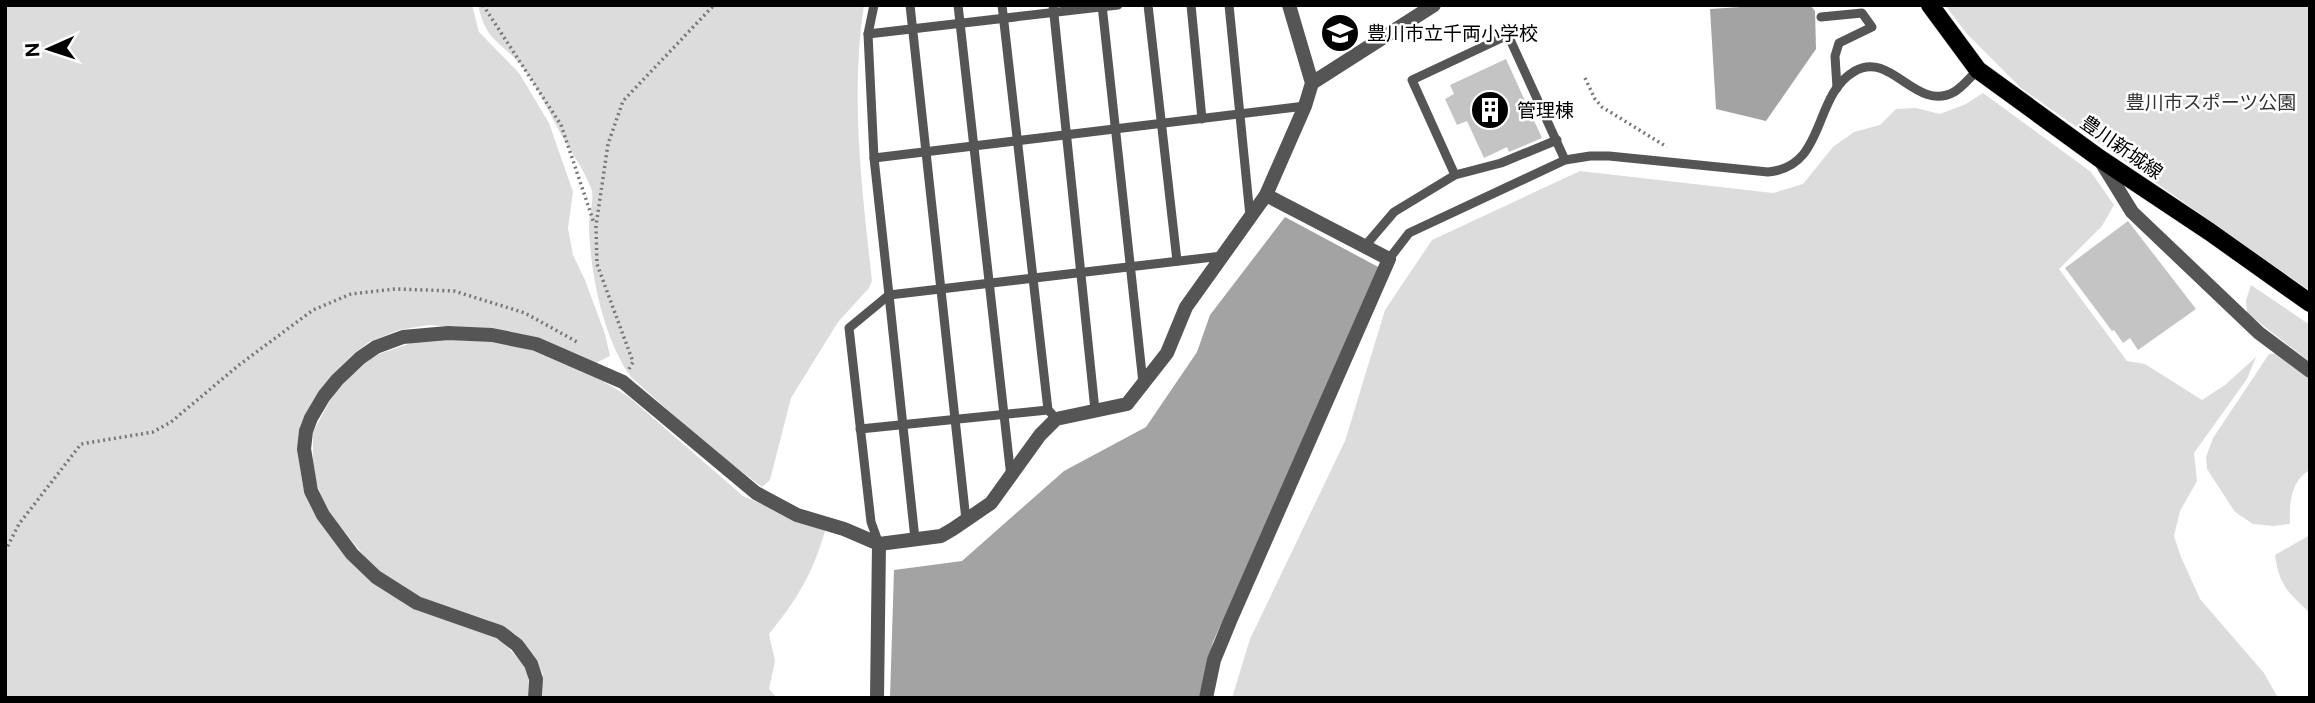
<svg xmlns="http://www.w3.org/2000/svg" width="2315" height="703" font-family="'Public Sans','Noto Sans JP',sans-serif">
<rect width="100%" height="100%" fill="#fff"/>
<g fill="#dcdcdc">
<polygon points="5,5 472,5 479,32 519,73 549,123 573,192 568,228 573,255 585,280 605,334 610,356 596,363 493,329 428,325 399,330 369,342 351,356 328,380 301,424 298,454 303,487 323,526 348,559 373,583 416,610 476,629 501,640 524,665 528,675 528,698 5,698"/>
<path d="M 478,5 L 864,5 C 850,96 862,190 872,281 L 869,288 L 838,322 L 791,398 L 770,480 L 762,487 L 708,446 L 631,377 C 603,338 590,273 589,225 C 589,214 595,199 591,188 C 582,165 566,145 555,123 C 544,103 535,82 520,64 C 499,40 486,41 478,5 Z"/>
<polygon points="1945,5 2310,5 2310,291 2021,88 1967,34"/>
<polygon points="1983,93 2091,172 2114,205 2102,226 2059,269 2127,361 2145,364 2202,400 2225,385 2256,357 2247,379 2194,453 2197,481 2180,511 2174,536 2181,557 2200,599 2264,673 2278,698 1232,698 1250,639 1345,441 1385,310 1432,240 1580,171 1773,193 1803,184 1833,147 1854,132 1880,125 1896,109 1916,108 1940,114 1966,104"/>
<polygon points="2251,285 2310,325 2310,362 2247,313 2246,300"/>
<path d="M 442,339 C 473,341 504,341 534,350 C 567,360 602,379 630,398 L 743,496 L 825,531 C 812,575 798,598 769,634 L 775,661 L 769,689 L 777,698 L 543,698 L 543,674 L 533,655 L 515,634 L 488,620 L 419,597 L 376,571 L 325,507 L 318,487 L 313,470 L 313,432 L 333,395 L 362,364 L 379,354 L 420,340 Z"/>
<path d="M 2282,353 L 2310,376 L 2310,470 C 2291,480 2289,504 2290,524 L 2273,526 L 2253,524 L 2235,512 L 2207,469 L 2206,457 L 2213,438 L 2269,354 Z"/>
<path d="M 2310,535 L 2310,613 C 2288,593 2279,585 2275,555 Z"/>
</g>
<g fill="#a3a3a3">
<polygon points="1771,5 1810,5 1815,11 1816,49 1766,121 1716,109 1710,9"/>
<polygon points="1285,217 1382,269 1213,642 1199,698 890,698 894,570 962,561 1064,471 1146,427 1197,352 1210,315"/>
</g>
<g fill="#c4c4c4">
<polygon points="1506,59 1542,138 1509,152 1507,147 1484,158 1467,121 1457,125 1445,99 1454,94 1450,85"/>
<polygon points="2128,221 2196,309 2138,350 2130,338 2123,343 2114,330 2112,331 2065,268"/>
</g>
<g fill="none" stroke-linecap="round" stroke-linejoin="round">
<defs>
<polyline id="primary" points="1930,5 1978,70 2099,158 2210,232 2310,303"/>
</defs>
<use href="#primary" stroke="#dbdbdb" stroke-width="19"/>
<g stroke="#777" stroke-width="3.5" stroke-dasharray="2 3.5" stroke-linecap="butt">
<polyline points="483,5 561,125 594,223"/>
<polyline points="1585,78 1595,99 1602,107 1667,147"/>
<polyline points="629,369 633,362 597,264 596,226 608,144 623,101 714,5"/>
<polyline points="5,551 19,524 81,444 153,432 171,422 239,365 313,310 351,294 395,289 454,291 525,313 579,343"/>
</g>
<g stroke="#555" stroke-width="9">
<polyline points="874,5 868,34 874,158 889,295 849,328 871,522 879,544"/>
<polyline points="910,5 966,520"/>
<polyline points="958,5 1011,477"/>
<polyline points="1002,5 1048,410"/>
<polyline points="1053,5 1095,410"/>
<polyline points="1102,5 1143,383"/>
<polyline points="1148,5 1177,261"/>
<polyline points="1191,5 1202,119"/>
<polyline points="1229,5 1250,216"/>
<polyline points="1821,17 1862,13 1872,27 1839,43 1835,56 1837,88"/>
<polyline points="868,34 1118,5"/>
<polyline points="874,158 1305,106"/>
<polyline points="1455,175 1412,80 1508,35 1565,160"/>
<polyline points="1365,246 1394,212 1455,175 1501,163 1557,140"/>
<path d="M 1389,259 L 1409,233 L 1565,160 L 1590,156 L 1609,156 L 1768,172 C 1827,167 1812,95 1855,71 C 1891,50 1916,113 1954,92 C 1963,87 1970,77 1978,70"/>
<polyline points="860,429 1048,410 1052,414"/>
<polyline points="915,539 889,295 1222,256"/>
</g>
<g stroke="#555" stroke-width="14">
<polyline points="1312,83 1434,5"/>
<polyline points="2100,160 2132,212 2259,333 2310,371"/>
<polyline points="535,698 536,679 531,664 517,645 500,632 417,603 376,577 352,554 323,515 311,491 304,449 306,431 311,418 324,396 337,380 360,358 376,347 403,337 448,333 492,335 536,344 623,382 756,493 797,515 844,529 879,544 941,536 953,529 991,503 1040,435 1056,419 1127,404 1167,353 1186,307 1266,195 1305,106 1312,83 1289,5"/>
<polyline points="877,698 879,544"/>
<polyline points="1206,698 1214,660 1230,621 1389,259 1266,195"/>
</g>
<use href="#primary" stroke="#000" stroke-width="18"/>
</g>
<defs>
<symbol id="school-disc" viewBox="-11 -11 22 22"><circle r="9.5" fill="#000" stroke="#fff"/><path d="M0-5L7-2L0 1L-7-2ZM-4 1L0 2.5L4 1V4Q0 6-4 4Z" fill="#fff"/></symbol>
<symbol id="building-disc" viewBox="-11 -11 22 22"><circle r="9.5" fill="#000" stroke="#fff"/><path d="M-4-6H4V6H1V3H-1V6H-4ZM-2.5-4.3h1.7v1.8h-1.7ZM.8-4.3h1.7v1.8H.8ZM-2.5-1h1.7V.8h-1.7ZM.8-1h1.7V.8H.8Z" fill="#fff"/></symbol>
</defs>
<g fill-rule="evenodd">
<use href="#school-disc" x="1318" y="11" width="44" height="44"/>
<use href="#building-disc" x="1468" y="88" width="44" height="44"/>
</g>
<g text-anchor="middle" stroke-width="5" stroke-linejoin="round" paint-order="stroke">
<g font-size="19" fill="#000" stroke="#fff" text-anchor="start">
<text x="1367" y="40">豊川市立千両小学校</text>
<text x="1517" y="117">管理棟</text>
</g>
<g font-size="19" fill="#333" stroke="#fff">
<text x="2211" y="109">豊川市スポーツ公園</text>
</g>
<g font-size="19" fill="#000" stroke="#fff">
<text transform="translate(2122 147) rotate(35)" y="7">豊川新城線</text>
</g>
</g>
<rect width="2315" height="703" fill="none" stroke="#000000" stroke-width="14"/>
<g transform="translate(49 49) rotate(267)" stroke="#ffffff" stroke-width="5" paint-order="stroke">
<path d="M0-5L12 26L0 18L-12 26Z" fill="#000000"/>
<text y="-10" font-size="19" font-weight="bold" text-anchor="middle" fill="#000000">N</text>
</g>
</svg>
